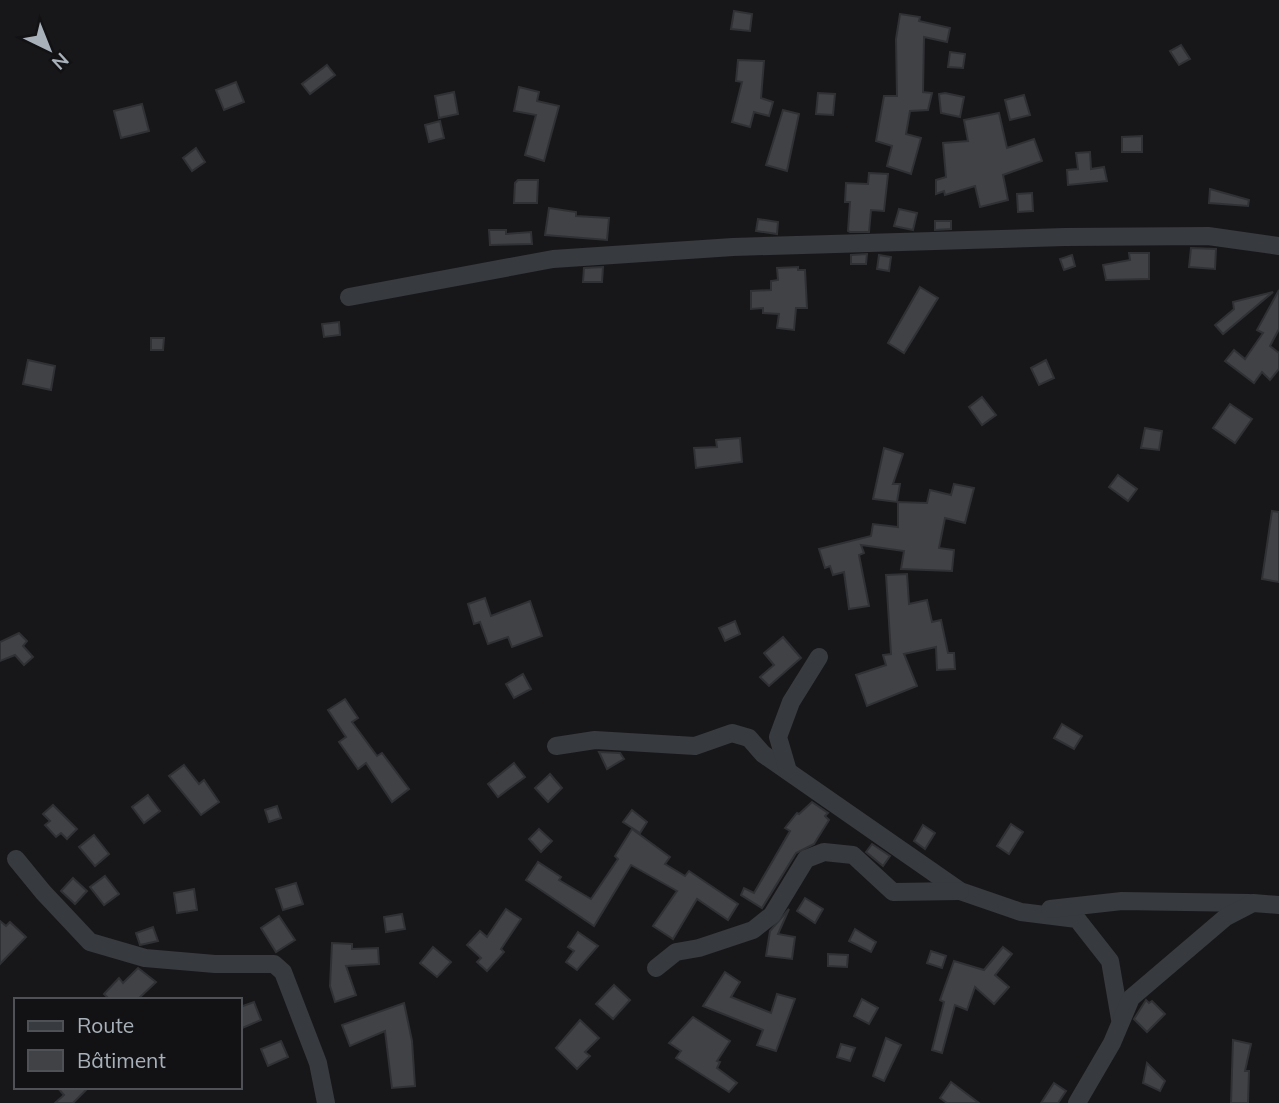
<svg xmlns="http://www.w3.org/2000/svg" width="1279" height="1103" font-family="Mulish,sans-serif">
<rect width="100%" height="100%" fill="#171719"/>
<g fill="#404246" stroke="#303135" stroke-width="2">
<polygon points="734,11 752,14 750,31 731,29"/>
<polygon points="900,14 920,17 919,21 950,28 947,42 924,37 923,92 932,93 928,110 910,111 906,134 921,138 911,174 887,166 892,146 876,141 884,96 897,96 896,39"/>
<polygon points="1181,45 1190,59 1179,65 1170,51"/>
<polygon points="950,52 965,54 963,68 948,67"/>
<polygon points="738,60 764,61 761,98 773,102 769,116 754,112 750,127 732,122 742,82 736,81"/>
<polygon points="327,65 335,75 310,94 302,84"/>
<polygon points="236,82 244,102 224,110 216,90"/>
<polygon points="519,87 539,92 537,101 559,106 544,161 525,155 536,115 514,111"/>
<polygon points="454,92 458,114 439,118 435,96"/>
<polygon points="818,93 835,94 833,115 816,114"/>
<polygon points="945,93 964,97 960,117 941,113 939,94"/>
<polygon points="1024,95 1030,115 1010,120 1005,100"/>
<polygon points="142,104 149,131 121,138 114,111"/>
<polygon points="783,110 799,114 787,171 766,165"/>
<polygon points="999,113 1007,148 1034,139 1042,161 1003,175 1008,200 980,207 975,186 945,195 944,191 936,194 936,180 946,177 943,143 968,141 964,120"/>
<polygon points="440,121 444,138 429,142 425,125"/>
<polygon points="1142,136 1142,152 1122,152 1122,137"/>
<polygon points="196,148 205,162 192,171 183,158"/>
<polygon points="1090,152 1091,169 1104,167 1107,181 1068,185 1067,170 1078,169 1076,153"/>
<polygon points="869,173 888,174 884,211 871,210 869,232 850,232 848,231 850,202 845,202 846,183 868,184"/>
<polygon points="518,180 538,180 537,203 514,203 515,183"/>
<polygon points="1210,189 1249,200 1248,206 1209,203"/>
<polygon points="1032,193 1033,211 1018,212 1017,194"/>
<polygon points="549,208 576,212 576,216 609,218 607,240 545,235"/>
<polygon points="899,209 917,213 913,230 894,226"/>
<polygon points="758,219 778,222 777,234 756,231"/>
<polygon points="935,221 951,221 951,229 935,230"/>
<polygon points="489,230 506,230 506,234 531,232 532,244 490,245"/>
<polygon points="1191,248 1216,249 1215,269 1189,267"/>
<polygon points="1129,253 1149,253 1149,279 1106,280 1103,265 1130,260"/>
<polygon points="867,254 866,264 851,264 851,255"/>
<polygon points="879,255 891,257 889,271 877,269"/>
<polygon points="1072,255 1075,266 1064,270 1060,259"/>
<polygon points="603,267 602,282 583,282 584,268"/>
<polygon points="798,267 798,270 805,270 807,308 796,308 794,330 777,328 779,314 763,313 763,308 751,309 751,291 771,290 771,281 778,280 777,268"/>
<polygon points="920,287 938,298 904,353 888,343"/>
<polygon points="1279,290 1279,329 1270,346 1279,353 1279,369 1270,380 1262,372 1254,383 1225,361 1234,350 1245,359 1263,333 1257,330"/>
<polygon points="1273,292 1223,334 1215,325 1234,309 1233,302"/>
<polygon points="339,322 340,335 324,337 322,324"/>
<polygon points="151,338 164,338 163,350 151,350"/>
<polygon points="28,360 55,366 51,390 23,384"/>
<polygon points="1046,360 1054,378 1039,385 1031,368"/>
<polygon points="982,397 996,415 982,425 969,407"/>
<polygon points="1230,404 1252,419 1235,443 1213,428"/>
<polygon points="1145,428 1162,431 1159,450 1141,448"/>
<polygon points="740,438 742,462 696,468 694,448 717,447 716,440"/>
<polygon points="884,448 903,454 893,484 900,484 897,502 873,499"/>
<polygon points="1118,475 1137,489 1128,501 1109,487"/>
<polygon points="954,484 974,488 965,523 945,518 939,548 954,550 952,571 901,569 904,551 861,545 864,553 859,555 869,606 849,609 844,572 833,575 830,566 825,568 819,549 871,536 873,524 898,527 898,502 927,503 930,490 951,495"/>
<polygon points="1272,511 1279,512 1279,582 1262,579"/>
<polygon points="907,574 909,604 927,600 932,622 941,620 948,653 954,653 955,669 937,670 936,647 904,654 917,686 867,706 856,675 886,665 883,655 891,654 886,575"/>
<polygon points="485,598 491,616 530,601 542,636 512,647 508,637 488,644 480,622 474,624 468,604"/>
<polygon points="735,621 740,634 725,641 719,628"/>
<polygon points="19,633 27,641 23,646 33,657 24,665 15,655 0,661 0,642"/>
<polygon points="783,637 801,658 769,686 760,677 774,665 764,653"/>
<polygon points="523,674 531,689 514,698 506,684"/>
<polygon points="345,699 358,718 352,722 377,756 382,753 409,789 392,802 366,763 358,769 339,742 346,737 328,710"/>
<polygon points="1062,724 1082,736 1074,749 1054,738"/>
<polygon points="599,752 620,753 624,759 607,769"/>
<polygon points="514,763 525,777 498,797 488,784"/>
<polygon points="184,765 199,784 204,780 219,802 201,815 169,776"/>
<polygon points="550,774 562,788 548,802 535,788"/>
<polygon points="148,795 160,811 144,823 132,807"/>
<polygon points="812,802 828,813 825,816 829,820 814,844 796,853 762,908 741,895 744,888 754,893 790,831 785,828 797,813 799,814"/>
<polygon points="53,805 77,829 67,839 61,833 56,837 45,825 50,821 43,814"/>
<polygon points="277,806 281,818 269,822 265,810"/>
<polygon points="632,810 647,822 640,833 623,822"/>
<polygon points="1011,824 1023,832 1009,854 997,846"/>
<polygon points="923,825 935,833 925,849 914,841"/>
<polygon points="539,829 552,841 541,852 529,839"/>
<polygon points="632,829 670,857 665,864 685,876 689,871 738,904 728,920 697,899 673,939 653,926 677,891 631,865 594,926 526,880 538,862 561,877 559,880 591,899 618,859 615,856"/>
<polygon points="94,835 109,854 95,866 79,847"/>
<polygon points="872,844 890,856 883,866 866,852"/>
<polygon points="105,876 119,894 104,905 90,887"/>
<polygon points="73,878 87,891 75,904 61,891"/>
<polygon points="296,883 303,904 283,910 276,889"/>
<polygon points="194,889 197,910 177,913 174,893"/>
<polygon points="805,898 823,909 815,923 797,911"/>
<polygon points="506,909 521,919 501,949 504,952 487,971 477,962 481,958 467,945 480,931 487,937"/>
<polygon points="789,909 778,934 795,937 792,959 766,956 770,931"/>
<polygon points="402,914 405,929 386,932 384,917"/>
<polygon points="279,916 295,940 276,952 261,928"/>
<polygon points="0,921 6,926 10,922 26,937 0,964"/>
<polygon points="153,927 158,941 140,945 136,933"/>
<polygon points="855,929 876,942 871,952 849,941"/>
<polygon points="578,932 598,946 577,970 566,962 574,951 568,947"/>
<polygon points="332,943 352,944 352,949 378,948 379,964 346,966 356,995 335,1002 330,986"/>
<polygon points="433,947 451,962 437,977 420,963"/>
<polygon points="1003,947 1012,954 995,975 1009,987 994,1004 975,987 967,1010 955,1005 942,1053 932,1050 944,1002 940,1000 954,961 984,970"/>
<polygon points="931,951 946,956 942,968 927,963"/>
<polygon points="828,954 848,955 847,967 828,966"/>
<polygon points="138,968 156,982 137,1000 110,1000 104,994 119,978 123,983"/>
<polygon points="725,972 740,982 731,997 771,1013 777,994 795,999 776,1051 757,1045 763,1030 703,1006"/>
<polygon points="614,985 630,1000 613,1019 596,1004"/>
<polygon points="862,999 878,1008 869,1024 854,1016"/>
<polygon points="1146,1000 1149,1003 1152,1001 1165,1014 1147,1032 1134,1019"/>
<polygon points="254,1002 261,1020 240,1029 240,1007"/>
<polygon points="404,1003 412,1041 415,1086 392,1088 385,1031 350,1046 342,1025"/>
<polygon points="693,1017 730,1041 717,1061 720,1062 717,1068 737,1083 729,1092 676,1058 681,1051 669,1043"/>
<polygon points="580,1020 599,1038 585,1052 590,1056 577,1069 556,1048"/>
<polygon points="886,1038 901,1045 884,1081 873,1076"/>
<polygon points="1233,1040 1251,1044 1245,1071 1249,1071 1248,1103 1231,1103"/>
<polygon points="281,1041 288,1057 268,1066 261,1049"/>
<polygon points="841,1044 855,1048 850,1061 837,1057"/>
<polygon points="1147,1063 1165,1081 1160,1091 1143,1083"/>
<polygon points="951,1082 979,1103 947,1103 940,1098"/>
<polygon points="1054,1083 1066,1091 1058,1103 1041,1103"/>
<polygon points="57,1087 89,1087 73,1103 55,1103 64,1095"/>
</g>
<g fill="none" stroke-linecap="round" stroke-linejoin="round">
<g stroke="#373a3e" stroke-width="18">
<polyline points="349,297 553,259 733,247 1065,237 1208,236 1279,246"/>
<polyline points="556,746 595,740 695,746 732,733 749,738 763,754 960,891 1021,912 1077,919 1110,961 1120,1019"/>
<polyline points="788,771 778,737 791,702 819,657"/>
<polyline points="16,859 43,892 90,942 145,958 215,964 274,964 283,972 318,1063 326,1103"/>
<polyline points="1050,909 1122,901 1249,903"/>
<polyline points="656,968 676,952 699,948 753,930 772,915 806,859 824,852 853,855 893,892 960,891"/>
<polyline points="1077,1103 1112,1043 1131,998 1226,917 1253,903 1279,905"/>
</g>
</g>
<rect x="14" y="998" width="228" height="91" fill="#121214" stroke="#4e5256" stroke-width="2"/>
<rect x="28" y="1021" width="35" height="10" fill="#373a3e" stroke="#4e5256" stroke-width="2"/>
<text x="77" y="1033" font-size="21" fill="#a8b1ba">Route</text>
<rect x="28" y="1050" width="35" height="21" fill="#404246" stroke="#4e5256" stroke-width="2"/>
<text x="77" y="1068" font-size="21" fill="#a8b1ba">Bâtiment</text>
<g transform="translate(49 49) rotate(137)" stroke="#121214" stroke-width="5" paint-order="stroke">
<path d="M0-5L12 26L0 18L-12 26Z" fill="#a8b1ba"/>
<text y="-10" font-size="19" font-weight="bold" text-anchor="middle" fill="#a8b1ba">N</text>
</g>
</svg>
